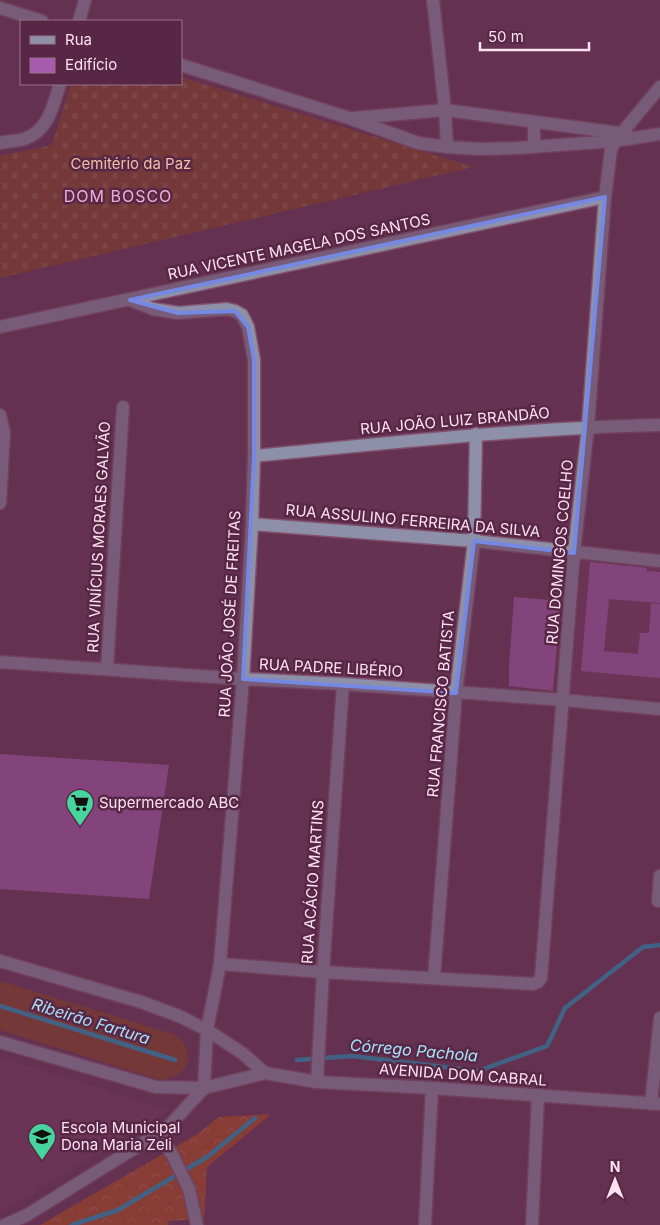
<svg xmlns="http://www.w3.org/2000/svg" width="660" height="1225" font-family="Inter,sans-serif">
<defs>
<pattern id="forest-crowns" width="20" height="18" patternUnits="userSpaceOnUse" patternTransform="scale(1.25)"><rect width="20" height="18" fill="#b14b16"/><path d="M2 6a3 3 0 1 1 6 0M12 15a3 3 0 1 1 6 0" fill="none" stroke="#c06d44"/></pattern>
<pattern id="cemetery-stones" width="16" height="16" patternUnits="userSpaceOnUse" patternTransform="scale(1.25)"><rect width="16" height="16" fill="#89401e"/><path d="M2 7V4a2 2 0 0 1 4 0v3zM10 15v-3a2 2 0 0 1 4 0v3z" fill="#9b5b3f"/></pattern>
</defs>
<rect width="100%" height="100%" fill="#653251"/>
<g fill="#73395d">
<polygon points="582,559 660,565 660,699 571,692"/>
<polygon points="0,1057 169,1110 0,1213"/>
</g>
<polygon fill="url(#forest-crowns)" points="271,1114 207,1167 204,1219 169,1221 168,1225 40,1225 196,1135 219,1117"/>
<polygon fill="url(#cemetery-stones)" points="181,77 473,167 0,278 0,156 52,145 71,84 181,84"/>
<path fill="#89401e" d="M 0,981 L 173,1034 C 177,1037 183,1041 185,1045 C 195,1065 179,1078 161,1080 L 0,1030 Z"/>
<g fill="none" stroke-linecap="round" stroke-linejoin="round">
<g stroke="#179ec3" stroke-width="4.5">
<polyline points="0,1006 175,1060"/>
<polyline points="297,1060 352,1056 478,1071 547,1046 565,1008 643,947 660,945"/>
<polyline points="72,1225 118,1210 207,1157 255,1118"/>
</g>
</g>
<g fill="#a75bae">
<polygon points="590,562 647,568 646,571 660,572 660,603 609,599 604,651 638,654 640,633 649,633 651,603 660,604 660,678 581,671"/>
<polygon points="514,597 561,601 553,691 509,686 509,667"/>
<polygon points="0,754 169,765 149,899 0,889"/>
</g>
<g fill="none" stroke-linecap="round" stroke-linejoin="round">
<defs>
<g id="minor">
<polyline points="433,0 445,110 447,147"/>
<polyline points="0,8 42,21"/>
<polyline points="79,21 85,0"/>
<polyline points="181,65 349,118 418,143 447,147 480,149 517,148 615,141 660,134"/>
<polyline points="354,118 445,110 627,134"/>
<path d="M 0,143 C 8,141 17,141 24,139 C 49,131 53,105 60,84"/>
<polyline points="534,145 534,122"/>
<polyline points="130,300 153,309 178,313 227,309 235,311 242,315 248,327 254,360 254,456 252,524 243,679 220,964 207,1030 204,1088 170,1125 159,1133 172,1154 189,1189 197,1225"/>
<polyline points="0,327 605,197"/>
<polyline points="0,415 4,433 0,503"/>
<path d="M 254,456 C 389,443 524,428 660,425"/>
<polyline points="252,524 474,541 660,561"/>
<polyline points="0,662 243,679 343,684 564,700 660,709"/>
<polyline points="107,669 123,407"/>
<polyline points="658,901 660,876"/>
<polyline points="0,961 141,1002 179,1016 207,1030 242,1053 265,1073"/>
<polyline points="220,964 323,972 533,984 538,982 541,978 574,553 588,427 605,197 611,150 615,141 660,87"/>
<polyline points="434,978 456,693 474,541 476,434"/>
<polyline points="0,1042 156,1087 204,1088 265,1073 317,1082 432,1088 660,1104"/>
<polyline points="317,1082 323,972 343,684"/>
<polyline points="651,1104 660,1018"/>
<polyline points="5,1225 27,1215 159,1133"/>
<polyline points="425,1225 432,1088"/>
<polyline points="532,1225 538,1096"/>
</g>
</defs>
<use href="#minor" stroke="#80526e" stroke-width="15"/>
<use href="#minor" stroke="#8e8fa9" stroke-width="12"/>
</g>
<path d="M0 0H660V1225H0ZM 605,197 L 574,553 L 474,541 L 456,693 L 243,679 L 254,456 L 254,360 L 248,327 L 235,311 L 178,313 L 130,300 Z" fill="#653251" fill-opacity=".55" fill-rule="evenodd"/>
<path fill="none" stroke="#7689e2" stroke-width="4" stroke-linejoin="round" d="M 605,197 L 574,553 L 474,541 L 456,693 L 243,679 L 254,456 L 254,360 L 248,327 L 235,311 L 178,313 L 130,300 Z"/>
<defs>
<symbol id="supermarket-pin" viewBox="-11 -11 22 30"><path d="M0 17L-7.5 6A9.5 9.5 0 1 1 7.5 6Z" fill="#47d49e" stroke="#592746"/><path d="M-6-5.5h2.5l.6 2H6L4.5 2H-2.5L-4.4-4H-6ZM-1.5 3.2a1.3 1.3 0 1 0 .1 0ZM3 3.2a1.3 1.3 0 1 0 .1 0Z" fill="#111"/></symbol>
<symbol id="school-pin" viewBox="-11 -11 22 30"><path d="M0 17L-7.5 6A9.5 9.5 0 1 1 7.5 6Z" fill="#47d49e" stroke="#592746"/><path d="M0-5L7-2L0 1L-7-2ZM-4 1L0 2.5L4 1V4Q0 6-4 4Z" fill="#111"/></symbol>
</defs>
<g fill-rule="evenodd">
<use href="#supermarket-pin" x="64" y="787" width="32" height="43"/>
<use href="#school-pin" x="26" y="1121" width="32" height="43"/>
</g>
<g text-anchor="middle" stroke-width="5" stroke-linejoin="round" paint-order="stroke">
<g font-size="15" fill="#f2bca5" stroke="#592746">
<text x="131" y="169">Cemitério da Paz</text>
</g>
<g font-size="15" fill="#fce2f0" stroke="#592746">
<text transform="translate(299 247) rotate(-12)" y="5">RUA VICENTE MAGELA DOS SANTOS</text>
<text transform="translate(455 421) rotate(-5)" y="5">RUA JOÃO LUIZ BRANDÃO</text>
<text transform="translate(413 521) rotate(5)" y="5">RUA ASSULINO FERREIRA DA SILVA</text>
<text transform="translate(99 537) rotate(-87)" y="5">RUA VINÍCIUS MORAES GALVÃO</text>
<text transform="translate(560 552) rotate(-85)" y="5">RUA DOMINGOS COELHO</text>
<text transform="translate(230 614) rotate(-87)" y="5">RUA JOÃO JOSÉ DE FREITAS</text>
<text transform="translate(331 668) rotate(3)" y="5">RUA PADRE LIBÉRIO</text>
<text transform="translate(441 704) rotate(-85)" y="5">RUA FRANCISCO BATISTA</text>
<text transform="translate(313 882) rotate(-86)" y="5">RUA ACÁCIO MARTINS</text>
<text transform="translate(463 1075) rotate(4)" y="5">AVENIDA DOM CABRAL</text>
</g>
<g font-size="15" fill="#fce2f0" stroke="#592746" text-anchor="start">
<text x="99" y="808">Supermercado ABC</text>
<text x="61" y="1133">Escola Municipal<tspan x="61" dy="17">Dona Maria Zeli</tspan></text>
</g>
<g font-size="16" letter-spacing="1" fill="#ecafd2" stroke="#592746">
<text x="118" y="202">DOM BOSCO</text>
</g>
<g font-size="16" font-style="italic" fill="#a6e4fc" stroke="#592746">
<text transform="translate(91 1021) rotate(17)" y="6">Ribeirão Fartura</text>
<text transform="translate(414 1050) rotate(5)" y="6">Córrego Pachola</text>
</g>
</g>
<rect x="20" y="20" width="162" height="65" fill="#592746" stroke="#9a728a"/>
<rect x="30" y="36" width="25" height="8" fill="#8e8fa9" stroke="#9a728a"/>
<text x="65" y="45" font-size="15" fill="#fce2f0">Rua</text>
<rect x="30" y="58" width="25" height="15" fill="#a75bae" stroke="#9a728a"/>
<text x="65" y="70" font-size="15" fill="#fce2f0">Edifício</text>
<g transform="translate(615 1180)" stroke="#592746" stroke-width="4" paint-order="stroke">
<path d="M0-4L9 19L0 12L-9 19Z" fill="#fce2f0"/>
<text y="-8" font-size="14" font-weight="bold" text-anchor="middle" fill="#fce2f0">N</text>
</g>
<path d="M480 42v8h109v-8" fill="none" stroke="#fce2f0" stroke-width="2.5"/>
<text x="488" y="42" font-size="15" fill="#fce2f0" stroke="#592746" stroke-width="4" paint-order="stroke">50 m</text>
</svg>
